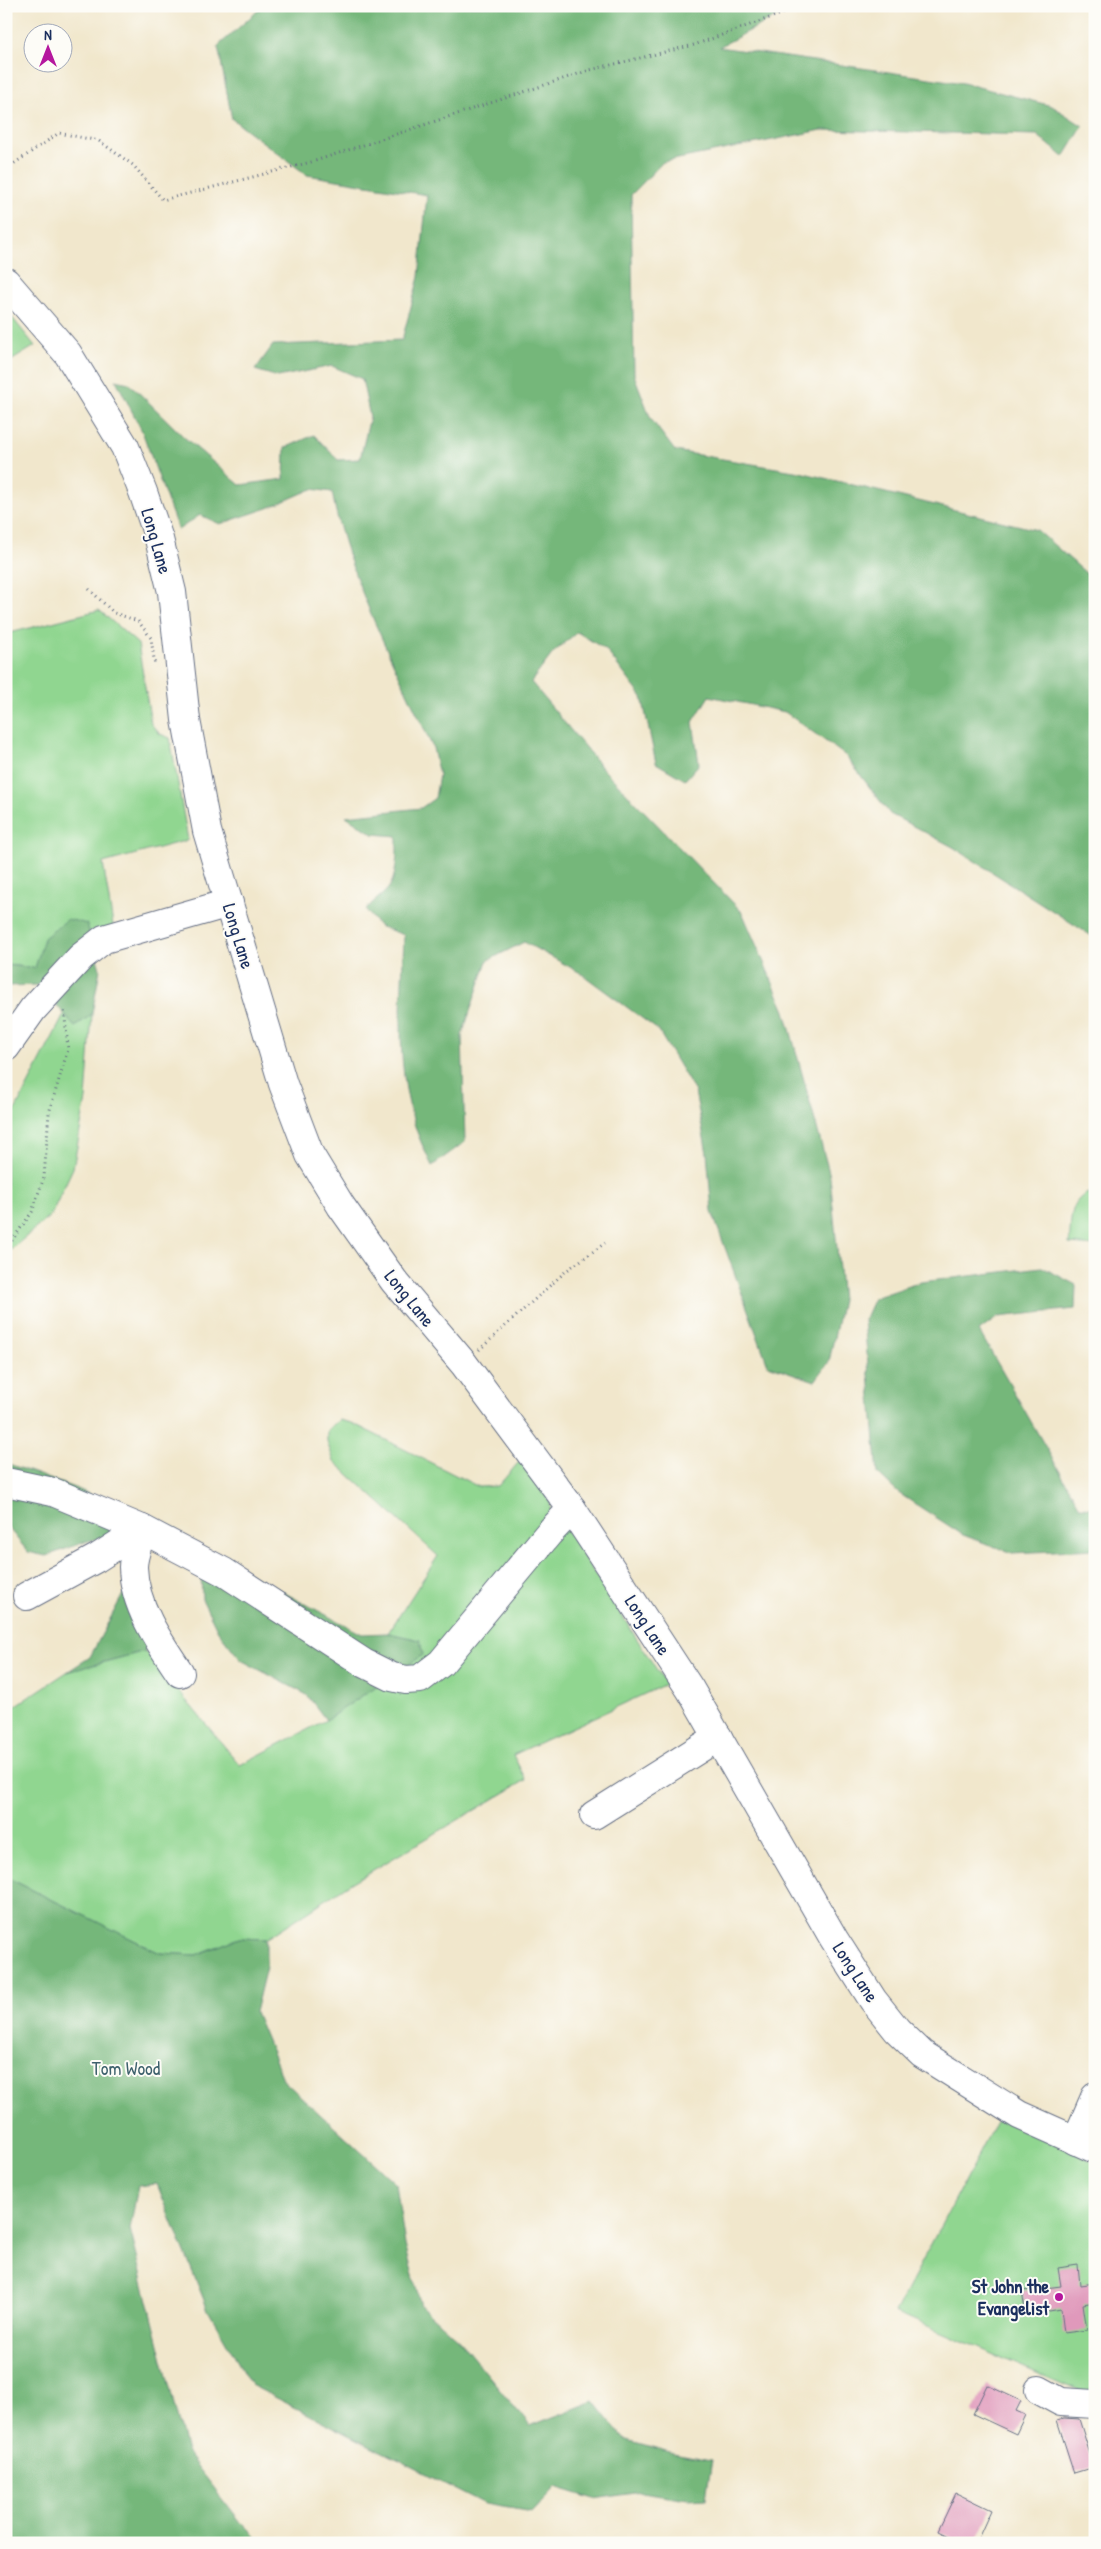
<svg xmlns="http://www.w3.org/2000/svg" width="1101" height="2549" font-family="'Patrick Hand',sans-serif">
<rect width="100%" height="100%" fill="#fdfcf7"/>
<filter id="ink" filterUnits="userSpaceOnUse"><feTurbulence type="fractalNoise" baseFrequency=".02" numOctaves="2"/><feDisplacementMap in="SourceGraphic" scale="10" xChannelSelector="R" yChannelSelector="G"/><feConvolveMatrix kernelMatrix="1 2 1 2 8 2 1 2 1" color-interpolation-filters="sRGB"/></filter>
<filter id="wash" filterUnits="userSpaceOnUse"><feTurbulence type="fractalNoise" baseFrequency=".0096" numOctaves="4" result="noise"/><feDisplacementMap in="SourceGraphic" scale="20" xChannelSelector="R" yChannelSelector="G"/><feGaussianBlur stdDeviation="1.12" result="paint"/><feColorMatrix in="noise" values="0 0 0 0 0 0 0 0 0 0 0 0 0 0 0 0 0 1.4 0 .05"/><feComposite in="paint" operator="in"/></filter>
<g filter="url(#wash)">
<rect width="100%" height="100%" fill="#f1e7cc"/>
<g fill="#90d690" stroke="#568277">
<polygon points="6,310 35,346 6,364"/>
<polygon points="99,610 138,644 151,724 160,734 170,738 188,840 103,863 115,937 45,938 35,968 6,965 6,626 10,633"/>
<polygon points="92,1014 86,1099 73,1168 51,1215 6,1254 6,1128 64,1015 75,1027"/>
<path d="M 1095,1191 L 1095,1246 L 1069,1244 C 1072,1221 1067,1197 1095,1191 Z"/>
<polygon points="339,1420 352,1423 479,1487 498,1486 519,1462 534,1474 550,1501 551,1514 566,1529 666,1684 513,1755 526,1780 351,1883 266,1939 239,1938 196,1955 160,1953 6,1877 6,1712 67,1672 145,1651 240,1765 326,1720 422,1655 419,1640 388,1633 438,1556 334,1461 327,1442 327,1430"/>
<polygon points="1000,2114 1095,2162 1095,2398 895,2312"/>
</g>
<g fill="#74b77a" stroke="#48736c">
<path d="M 263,6 L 796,6 L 719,47 L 963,83 L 1052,106 L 1083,126 L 1064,157 L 1037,135 L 822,130 L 663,162 L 631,195 L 634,375 L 651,419 L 675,451 L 800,472 L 1037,530 L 1095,581 L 1095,938 L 953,847 L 890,814 L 846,756 L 785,712 L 709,696 L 693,722 L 699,764 L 685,780 L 656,763 L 642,697 L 606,650 L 577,632 L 553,653 L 531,682 L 603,769 L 742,912 L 785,1011 L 830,1176 L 842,1300 L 829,1362 L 815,1381 L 768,1365 L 712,1212 L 707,1153 L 695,1092 L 658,1030 L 579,972 L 524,942 L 487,961 L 462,1035 L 465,1142 L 432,1166 C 425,1151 417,1135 413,1119 C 395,1060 402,996 404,935 L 379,926 L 366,910 C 372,902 379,898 386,891 C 398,879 397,852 397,836 L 373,834 L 346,816 L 421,808 L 435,798 L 439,775 L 433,748 C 397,668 347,578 332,492 L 312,489 L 268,508 L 220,524 L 200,515 L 178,530 L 142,431 L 116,380 L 129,383 L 185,438 L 240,485 L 284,479 L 285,448 L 314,435 L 338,460 L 360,459 L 370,417 L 362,379 L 332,366 L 278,377 L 255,370 L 273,345 L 402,340 L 419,277 L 427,195 L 307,175 L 232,119 L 218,46 Z"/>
<polygon points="68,919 87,924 100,969 92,1014 75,1027 40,985 6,986 6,965 35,968 44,938"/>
<polygon points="1042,1267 1076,1285 1075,1309 998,1317 979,1331 1080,1507 1095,1508 1095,1549 1012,1553 963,1535 897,1492 878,1474 864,1320 874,1298 921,1282"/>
<polygon points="6,1463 80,1490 159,1526 88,1541 46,1556 28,1552 6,1525"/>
<polygon points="200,1548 362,1634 388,1633 420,1640 423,1655 326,1720 307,1695 241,1660 218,1631 202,1599"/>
<polygon points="131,1579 148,1622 145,1651 67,1672 90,1657"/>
<polygon points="6,1877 160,1953 196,1955 239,1938 266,1939 266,1967 255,2012 284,2081 396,2184 405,2245 421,2306 462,2343 530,2426 594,2401 624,2439 673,2453 712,2460 706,2498 688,2499 641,2492 594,2499 555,2487 532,2512 485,2504 251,2385 208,2310 157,2184 138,2186 130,2229 186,2452 240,2521 262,2543 6,2543"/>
</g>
<g id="blocks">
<g fill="#e099bb">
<polygon points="1078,2265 1080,2285 1095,2283 1095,2302 1083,2304 1087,2330 1064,2333 1061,2309 1026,2315 1022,2291 1061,2286 1058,2268"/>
<polygon points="987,2385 1021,2401 1016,2411 1025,2415 1016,2434 973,2414"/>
<polygon points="1064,2418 1079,2419 1094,2467 1074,2473 1057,2420"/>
<polygon points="956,2493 991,2510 976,2543 962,2543 938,2531"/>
</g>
</g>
</g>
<g filter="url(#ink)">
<use href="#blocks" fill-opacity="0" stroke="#666f84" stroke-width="1"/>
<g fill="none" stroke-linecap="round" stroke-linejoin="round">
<defs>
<g id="minor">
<polyline points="6,282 68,354 125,447 143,492 159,539 172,592 186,720 207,831 283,1084 310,1155 341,1206 394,1281 464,1364 572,1509 690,1689 834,1939 873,2000 897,2030 922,2054 1019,2115 1095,2149"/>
<polyline points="6,1047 33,1009 81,957 104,939 229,903"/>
<path d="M 6,1482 L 53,1492 L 142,1529 C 140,1540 133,1555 133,1567 C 134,1606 159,1642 180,1673"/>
<polyline points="27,1596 97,1558 142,1529 224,1572 364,1663 392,1677 406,1680 420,1679 441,1663 549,1533 572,1509"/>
<polyline points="594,1815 718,1737"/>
<polyline points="1076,2141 1095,2097"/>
<polyline points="1039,2390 1061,2402 1095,2404"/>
</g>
</defs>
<use href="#minor" stroke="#666f84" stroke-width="30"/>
<g stroke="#666f84" stroke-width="3" stroke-dasharray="1 4" stroke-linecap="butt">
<polyline points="6,169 59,133 99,141 133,165 163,200 315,161 590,70 694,45 803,6"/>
<polyline points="89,589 114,613 138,621 151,638 155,666"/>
<polyline points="6,1249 32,1212 44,1177 49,1113 68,1049 64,1008"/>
<polyline points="479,1350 566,1271 605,1243"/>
</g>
<use href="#minor" stroke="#fff" stroke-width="28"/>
</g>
</g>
<circle fill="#b5179e" stroke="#fdfcf7" stroke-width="2" cx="1059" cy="2297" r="5"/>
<g text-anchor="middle" stroke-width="4" stroke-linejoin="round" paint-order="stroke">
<g font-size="19" fill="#1b2f5e" stroke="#fdfcf7">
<text transform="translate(157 541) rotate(74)" y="7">Long Lane</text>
<text transform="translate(239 936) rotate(73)" y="7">Long Lane</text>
<text transform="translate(410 1298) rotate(51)" y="7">Long Lane</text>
<text transform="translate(648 1625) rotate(57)" y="7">Long Lane</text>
<text transform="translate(856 1972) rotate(57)" y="7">Long Lane</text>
</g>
<g font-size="19" fill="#3e616d" stroke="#fdfcf7">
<text x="126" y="2075">Tom Wood</text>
</g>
<g font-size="19" font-weight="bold" fill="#1b2f5e" stroke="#fdfcf7" text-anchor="end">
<text x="1049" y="2293">St John the<tspan x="1049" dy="22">Evangelist</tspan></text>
</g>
</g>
<rect width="1101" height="2549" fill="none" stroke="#fdfcf7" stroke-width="25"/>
<g transform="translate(48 48)"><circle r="24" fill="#fdfcf7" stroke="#a3aaba"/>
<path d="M0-4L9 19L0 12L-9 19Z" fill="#b5179e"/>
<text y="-8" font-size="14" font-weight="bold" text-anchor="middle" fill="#1b2f5e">N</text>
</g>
</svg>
